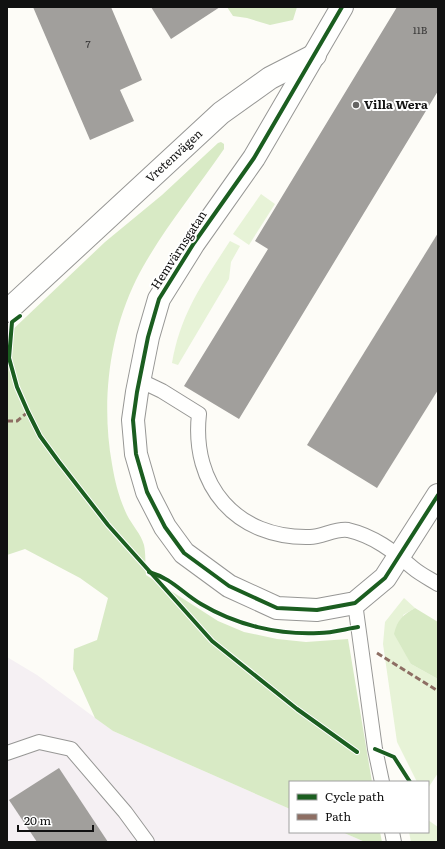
<svg xmlns="http://www.w3.org/2000/svg" width="445" height="849" font-family="Literata,serif">
<rect width="100%" height="100%" fill="#fdfcf7"/>
<polygon fill="#f5f0f3" points="7,657 37,675 113,731 290,809 290,832 342,832 365,842 7,842"/>
<g fill="#e7f3d7">
<polygon points="261,194 275,204 249,245 233,234"/>
<path d="M 230,241 L 240,246 L 231,262 L 229,279 L 178,365 L 172,363 C 181,312 203,283 230,241 Z"/>
<polygon points="404,598 415,608 403,615 411,664 438,679 438,773 428,788 428,782 417,782 397,742 383,644 385,622"/>
<polygon points="428,820 438,827 438,842 411,842 409,832 428,832"/>
</g>
<g fill="#d8eac5">
<polygon points="227,7 297,7 293,20 270,25 247,18 233,16"/>
<path d="M 221,142 L 224,144 L 224,149 C 196,190 158,236 136,280 C 109,335 101,403 112,464 C 115,482 119,498 127,515 C 132,525 141,534 144,545 C 146,554 145,565 146,575 L 218,621 L 244,632 L 277,639 L 306,642 L 348,639 L 372,782 L 290,782 L 290,809 L 113,731 L 95,718 L 73,669 L 74,649 L 97,640 L 108,598 L 80,578 L 25,549 L 7,555 L 7,335 L 105,242 L 162,195 L 218,143 Z"/>
<path d="M 415,608 L 438,622 L 438,679 L 411,664 L 394,634 C 397,620 403,615 415,608 Z"/>
<polygon points="342,832 380,832 382,842 365,842"/>
</g>
<g fill="#a19f9c">
<polygon points="33,7 111,7 142,80 120,90 134,121 90,140"/>
<polygon points="151,7 220,7 171,39"/>
<polygon points="397,7 438,7 438,91 239,419 184,386 268,249 255,241"/>
<polygon points="438,233 438,390 377,488 307,445"/>
<polygon points="59,768 108,842 37,842 9,800"/>
</g>
<g fill="none" stroke-linecap="round" stroke-linejoin="round">
<defs>
<g id="service">
<path d="M 139,380 L 162,391 L 199,414 C 191,485 236,539 310,537 C 322,537 336,528 348,530 C 374,536 393,551 413,568 C 420,574 430,579 438,584"/>
<polyline points="355,603 375,749 382,782"/>
<polyline points="7,753 39,742 71,749 125,812 147,842"/>
<polyline points="392,832 394,842"/>
</g>
<g id="minor">
<polyline points="342,7 254,158 194,243 159,299 148,337 137,392 133,420 136,454 147,492 165,527 184,553 229,586 277,608 317,610 355,603 385,578 438,495"/>
<path id="s1" d="M 7,311 L 221,113 L 270,78 L 315,55"/>
</g>
</defs>
<use href="#service" stroke="#979795" stroke-width="16"/>
<use href="#minor" stroke="#979795" stroke-width="24"/>
<use href="#service" stroke="#fffffe" stroke-width="14"/>
<use href="#minor" stroke="#fffffe" stroke-width="22"/>
<g stroke="#8d6e63" stroke-width="3" stroke-dasharray="6 3" stroke-linecap="butt">
<polyline points="7,421 17,421 28,412"/>
<polyline points="377,653 438,691"/>
</g>
<defs>
<g id="cycleway">
<polyline points="342,7 254,158 194,243 159,299 148,337 137,392 133,420 136,454 147,492 165,527 184,553 229,586 277,608 317,610 355,603 385,578 438,495"/>
<polyline points="20,316 12,322 9,358 17,387 28,412 40,436 59,462 108,525 212,641 297,709 357,752"/>
<path d="M 149,572 C 173,579 181,592 201,604 C 236,625 278,635 319,633 C 332,633 345,629 358,627"/>
<polyline points="375,749 394,757 410,782"/>
</g>
</defs>
<use href="#cycleway" stroke="#fff" stroke-width="6"/>
<use href="#cycleway" stroke="#1b5e20" stroke-width="4"/>
</g>
<circle fill="#646362" stroke="#fff" stroke-width="1.5" cx="356" cy="105" r="4"/>
<g text-anchor="middle" stroke-width="4" stroke-linejoin="round" paint-order="stroke">
<g font-size="10" fill="#353434">
<text x="420" y="34">11B</text>
<text x="88" y="48">7</text>
</g>
<g font-size="12" font-weight="bold" fill="#111" stroke="#fff" text-anchor="start">
<text x="364" y="109">Villa Wera</text>
</g>
<g font-size="12" fill="#111" stroke="#fff">
<text dy="4" stroke="none"><textPath href="#s1" startOffset="228">Vretenvägen</textPath></text>
<text transform="translate(179 250) rotate(-57)" y="4">Hemvärnsgatan</text>
</g>
</g>
<rect width="445" height="849" fill="none" stroke="#111111" stroke-width="16"/>
<rect x="289" y="781" width="140" height="52" fill="#ffffff" stroke="#a0a0a0"/>
<rect x="297" y="794" width="20" height="6" fill="#1b5e20" stroke="#a0a0a0"/>
<text x="325" y="801" font-size="12" fill="#111111">Cycle path</text>
<rect x="297" y="814" width="20" height="6" fill="#8d6e63" stroke="#a0a0a0"/>
<text x="325" y="821" font-size="12" fill="#111111">Path</text>
<path d="M18 825v6h75v-6" fill="none" stroke="#111111" stroke-width="2"/>
<text x="24" y="825" font-size="12" fill="#111111" stroke="#ffffff" stroke-width="3" paint-order="stroke">20 m</text>
</svg>
